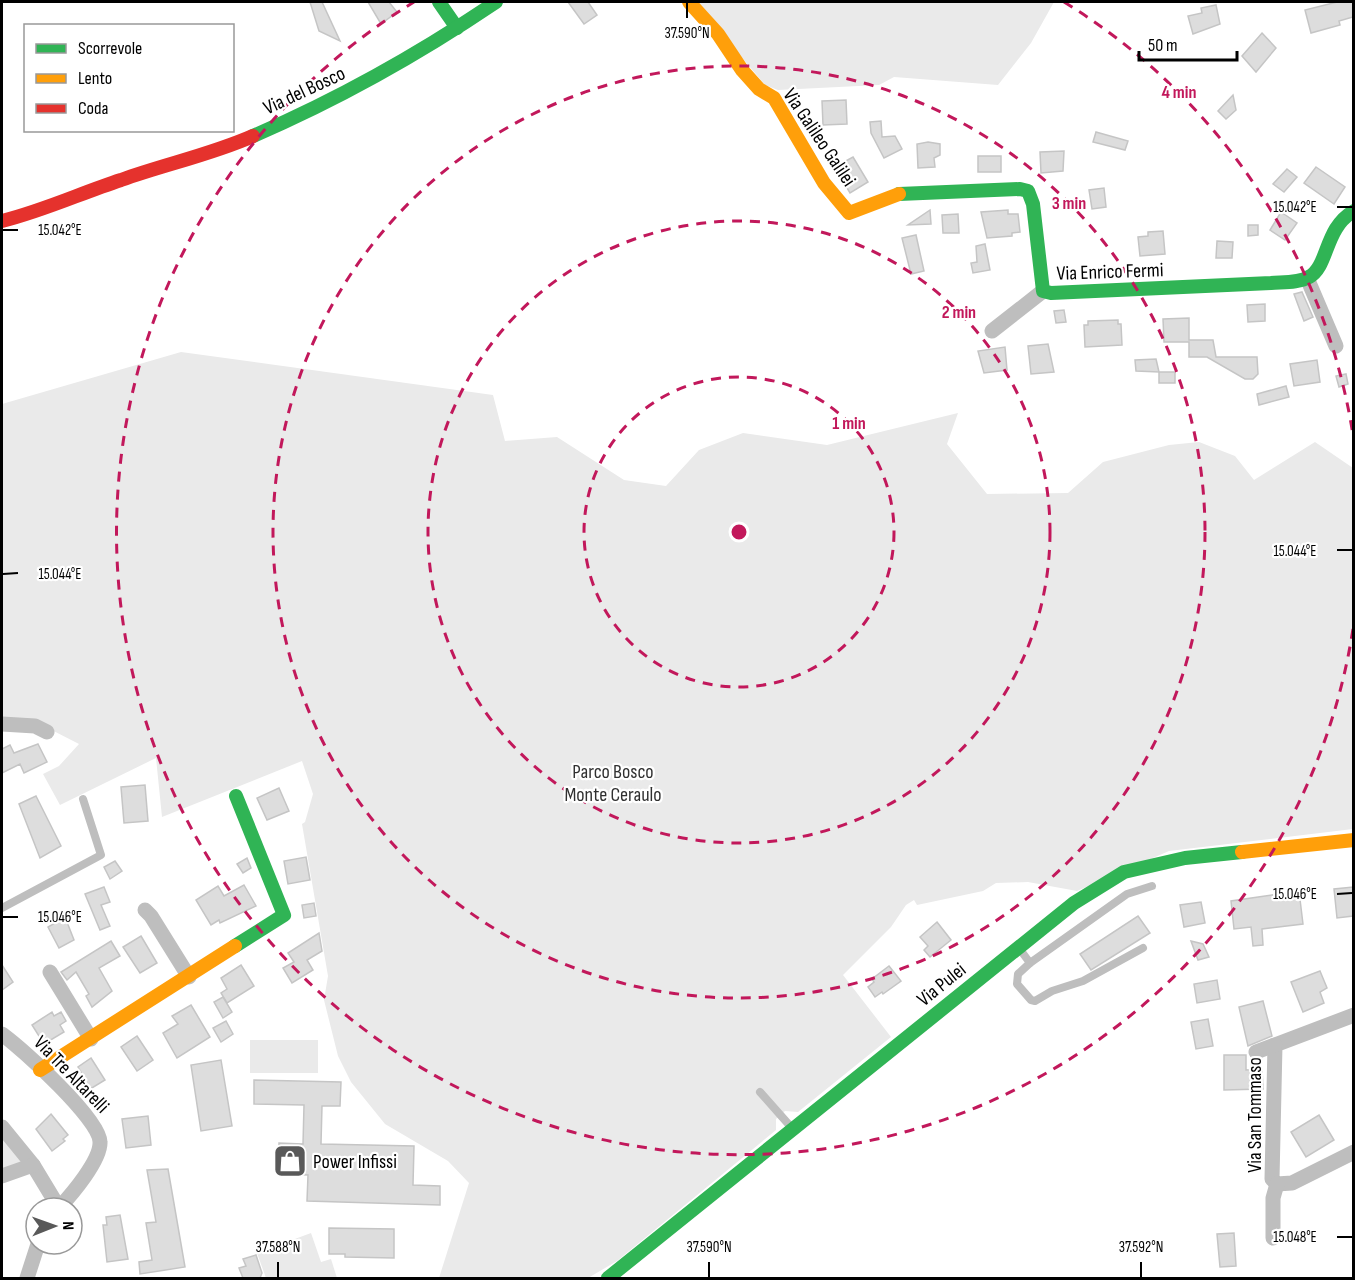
<svg xmlns="http://www.w3.org/2000/svg" width="1355" height="1280" font-family="'Sofia Sans Condensed',sans-serif">
<rect width="100%" height="100%" fill="#fff"/>
<g fill="#eaeaea">
<polygon points="695,2 1054,2 1031,43 998,85 894,77 879,85 778,90 765,85"/>
<polygon points="181,352 493,395 505,441 557,437 624,480 666,486 699,450 743,433 827,445 958,413 947,444 987,494 1068,493 1103,462 1169,445 1199,442 1235,456 1254,480 1315,442 1353,468 1353,829 1169,851 1077,891 1028,882 996,883 983,891 917,905 914,900 906,905 891,927 843,975 891,1037 798,1112 785,1111 776,1119 776,1130 617,1261 588,1278 439,1278 469,1183 448,1161 385,1124 351,1082 338,1056 324,1000 328,976 302,824 305,822 313,794 302,761 162,817 156,758 60,805 43,774 59,766 79,744 36,722 2,717 2,404"/>
<rect x="250" y="1040" width="68" height="33"/>
<polygon points="2,1138 22,1160 19,1165 2,1171"/>
<polygon points="311,1233 321,1262 331,1259 337,1278 266,1278 257,1253"/>
</g>
<g fill="#ddd" stroke="#c5c5c5" stroke-width="1.5">
<polygon points="310,2 322,2 340,41 319,31"/>
<polygon points="368,2 389,2 397,12 381,24"/>
<polygon points="568,2 588,2 597,15 584,24"/>
<polygon points="1337,2 1353,2 1353,17 1339,21 1340,25 1311,33 1305,10"/>
<polygon points="1216,5 1220,24 1193,34 1188,16 1202,13 1201,8"/>
<polygon points="1262,33 1276,48 1256,72 1242,56"/>
<polygon points="1233,95 1236,110 1226,119 1218,111"/>
<polygon points="846,100 847,124 823,125 822,101"/>
<polygon points="881,121 882,137 895,136 902,149 884,158 871,133 870,122"/>
<polygon points="1096,132 1128,141 1125,150 1093,142"/>
<polygon points="928,142 940,144 940,155 934,158 935,167 918,168 917,144"/>
<polygon points="1064,151 1063,171 1041,173 1040,152"/>
<rect x="978" y="156" width="23" height="16"/>
<polygon points="853,157 868,182 850,193 837,171 845,167 842,163"/>
<polygon points="1316,167 1345,187 1334,204 1304,183"/>
<polygon points="1287,169 1297,177 1284,192 1273,184"/>
<polygon points="1104,188 1106,207 1092,209 1089,190"/>
<polygon points="930,210 931,224 908,225"/>
<polygon points="1008,210 1008,214 1018,214 1020,232 1012,233 1012,236 987,238 981,212"/>
<polygon points="1281,212 1297,223 1285,240 1270,230"/>
<polygon points="958,214 959,233 943,233 942,215"/>
<polygon points="1248,225 1258,225 1258,235 1248,236"/>
<polygon points="1163,231 1165,254 1140,256 1138,237 1148,236 1148,232"/>
<polygon points="916,235 924,271 911,274 902,238"/>
<polygon points="1217,241 1233,242 1232,258 1216,258"/>
<polygon points="985,244 990,270 973,273 971,263 977,262 976,246"/>
<polygon points="1302,292 1313,317 1304,321 1294,294"/>
<polygon points="1265,304 1265,321 1248,322 1247,305"/>
<polygon points="1064,310 1066,322 1056,323 1054,311"/>
<polygon points="1189,318 1189,340 1213,340 1216,357 1257,357 1258,374 1253,379 1245,379 1207,357 1189,357 1189,342 1164,342 1163,319"/>
<polygon points="1118,320 1118,324 1121,324 1122,345 1085,347 1084,325 1088,325 1088,321"/>
<polygon points="1048,344 1054,372 1031,374 1028,346"/>
<polygon points="1005,347 1007,370 984,373 978,351"/>
<polygon points="1156,359 1159,372 1136,371 1135,360"/>
<polygon points="1317,360 1320,382 1294,386 1290,364"/>
<rect x="1159" y="372" width="16" height="11"/>
<polygon points="1346,374 1348,384 1339,387 1336,376"/>
<polygon points="1286,386 1289,397 1259,405 1257,394"/>
<polygon points="38,744 47,762 24,773 20,764 2,773 2,749 10,745 14,753"/>
<polygon points="145,785 148,821 124,823 121,787"/>
<polygon points="279,788 289,811 267,820 257,798"/>
<polygon points="36,796 61,846 40,858 19,804"/>
<polygon points="306,857 310,880 288,884 284,861"/>
<polygon points="247,858 251,868 243,873 237,864"/>
<polygon points="115,861 122,871 110,879 104,867"/>
<polygon points="244,885 256,906 220,923 219,920 211,925 196,900 218,886 224,896"/>
<polygon points="104,887 110,902 101,905 110,926 100,930 85,894"/>
<polygon points="1353,887 1353,916 1337,918 1334,889"/>
<polygon points="1299,891 1303,924 1262,929 1263,945 1253,946 1251,927 1234,929 1231,901"/>
<polygon points="1201,902 1205,923 1184,927 1180,905"/>
<polygon points="314,903 316,916 304,918 302,905"/>
<polygon points="1138,916 1150,933 1091,970 1080,954"/>
<polygon points="65,917 74,940 59,948 48,927"/>
<polygon points="937,922 951,940 930,957 924,950 928,946 920,937"/>
<polygon points="319,933 322,951 307,960 313,970 292,983 283,968 294,962 288,953"/>
<polygon points="141,936 157,963 140,973 123,947"/>
<polygon points="111,941 120,956 99,968 112,991 92,1007 86,996 89,994 76,972 67,980 61,972"/>
<polygon points="1191,941 1203,944 1209,957 1198,960"/>
<polygon points="2,965 13,982 2,990"/>
<polygon points="241,965 254,986 227,1003 221,993 227,989 221,978"/>
<polygon points="889,966 901,981 883,994 882,992 875,997 868,987 874,982 872,979"/>
<polygon points="1320,971 1327,988 1320,992 1324,1003 1303,1012 1291,982"/>
<polygon points="1217,980 1220,999 1197,1003 1194,984"/>
<polygon points="223,997 232,1012 223,1018 214,1002"/>
<polygon points="1263,1001 1272,1036 1248,1046 1239,1007"/>
<polygon points="191,1005 210,1037 177,1058 163,1033 178,1024 172,1016"/>
<polygon points="52,1012 54,1016 61,1012 66,1021 60,1025 64,1032 44,1044 32,1025"/>
<polygon points="1208,1019 1213,1046 1196,1049 1191,1022"/>
<polygon points="226,1021 233,1034 221,1042 213,1028"/>
<polygon points="137,1036 153,1060 137,1071 121,1047"/>
<polygon points="1224,1055 1246,1055 1246,1070 1262,1069 1263,1089 1224,1090"/>
<polygon points="91,1058 105,1080 87,1091 78,1076 82,1074 78,1067"/>
<polygon points="221,1060 232,1126 201,1131 191,1065"/>
<polygon points="254,1080 341,1082 340,1106 322,1106 321,1144 414,1146 413,1185 440,1186 440,1205 307,1201 308,1175 279,1174 279,1143 303,1144 304,1105 254,1104"/>
<polygon points="51,1114 68,1135 63,1139 65,1141 52,1151 36,1129"/>
<polygon points="1319,1115 1334,1140 1306,1157 1291,1132"/>
<polygon points="148,1116 151,1145 126,1148 122,1119"/>
<polygon points="168,1169 185,1267 140,1274 139,1262 152,1260 146,1223 156,1222 147,1170"/>
<polygon points="120,1215 128,1259 107,1262 103,1225 107,1225 106,1217"/>
<polygon points="329,1228 394,1229 394,1258 345,1257 345,1254 329,1254"/>
<polygon points="1234,1233 1236,1266 1220,1267 1217,1234"/>
<polygon points="256,1255 262,1273 260,1278 243,1278 239,1268 246,1266 243,1259"/>
</g>
<g fill="none" stroke-linecap="round" stroke-linejoin="round">
<g stroke="#bebebe" stroke-width="8">
<polyline points="2,908 101,855 83,799"/>
<polyline points="1019,948 1030,963 1127,894 1152,886"/>
<polyline points="1030,963 1018,974 1017,984 1031,1000 1035,1001 1052,991 1083,981 1143,948"/>
<polyline points="760,1092 791,1127"/>
</g>
<g stroke="#bebebe" stroke-width="15">
<polyline points="1307,278 1336,346"/>
<polyline points="992,331 1043,291"/>
<polyline points="2,724 35,726 47,732"/>
<polyline points="145,910 151,916 189,977"/>
<polyline points="50,972 91,1039"/>
<polyline points="1354,1015 1275,1045 1272,1179 1277,1184 1292,1183 1354,1152"/>
<path d="M 2,1034 C 22,1049 100,1119 100,1142 C 101,1160 72,1194 59,1208"/>
<polyline points="1256,1052 1275,1045"/>
<polyline points="2,1127 33,1165 59,1208"/>
<polyline points="2,1176 33,1165"/>
<polyline points="1273,1238 1273,1198 1277,1184"/>
<polyline points="27,1278 38,1244"/>
</g>
<g stroke="#30b455" stroke-width="14">
<polyline points="439,2 457,28"/>
<path d="M 253,136 C 339,99 419,54 496,2"/>
<path d="M 899,194 L 1020,189 L 1028,191 L 1033,204 L 1043,291 L 1051,293 L 1271,283 C 1283,282 1299,283 1309,277 C 1329,266 1324,228 1354,211"/>
<polyline points="235,946 284,915 236,796"/>
<polyline points="608,1278 1074,903 1124,872 1185,858 1242,852"/>
</g>
<g stroke="#ff9f0a" stroke-width="14">
<polyline points="689,2 718,34 742,70 759,89 774,98 824,183 849,213 899,194"/>
<polyline points="1242,852 1354,840"/>
<polyline points="40,1070 235,946"/>
</g>
<path stroke="#e5322d" stroke-width="14" d="M 2,221 C 43,211 81,193 121,180 C 165,164 210,155 253,136"/>
</g>
<path fill="none" stroke="#000" stroke-width="2" d="M 687,3 L 687,18M 1337,207 L 1352,207M 3,230 L 18,230M 1337,550 L 1352,550M 3,574 L 18,573M 1337,894 L 1352,893M 3,917 L 18,917M 1337,1237 L 1352,1237M 278,1262 L 278,1277M 709,1262 L 709,1277M 1141,1262 L 1141,1277"/>
<g fill="none" stroke="#c2185b" stroke-width="3" stroke-dasharray="10 8">
<circle cx="739" cy="532" r="155"/>
<circle cx="739" cy="532" r="311"/>
<circle cx="739" cy="532" r="466"/>
<path d="M1353 629A622 622 0 1 1 414 2M1064 2A622 622 0 0 1 1353 435"/>
</g>
<defs>
<symbol id="shop-square" viewBox="-11 -11 22 22"><rect x="-9" y="-9" width="18" height="18" rx="4" fill="#595959" stroke="#fff"/><path d="M-5-2.5h2.3a2.7 3.5 0 0 1 5.4 0H5L5.5 6h-11ZM-1.5-2.5h3a1.5 2.3 0 0 0-3 0Z" fill="#fff"/></symbol>
</defs>
<g fill-rule="evenodd">
<use href="#shop-square" x="271" y="1142" width="38" height="38"/>
</g>
<g text-anchor="middle" stroke-width="4.5" stroke-linejoin="round" paint-order="stroke">
<g font-size="20" fill="#000" stroke="#fff">
<text transform="translate(304 90) rotate(-25)" y="7">Via del Bosco</text>
<text transform="translate(820 137) rotate(56)" y="7">Via Galileo Galilei</text>
<text transform="translate(1110 271) rotate(-2)" y="7">Via Enrico Fermi</text>
<text transform="translate(941 984) rotate(-39)" y="7">Via Pulei</text>
<text transform="translate(72 1074) rotate(46)" y="7">Via Tre Altarelli</text>
<text transform="translate(1254 1115) rotate(-90)" y="7">Via San Tommaso</text>
</g>
<g font-size="20" fill="#303030" stroke="#fff">
<text x="613" y="778">Parco Bosco<tspan x="613" dy="23">Monte Ceraulo</tspan></text>
</g>
<g font-size="20" fill="#000" stroke="#fff" text-anchor="start">
<text x="313" y="1168">Power Infissi</text>
</g>
</g>
<g font-size="15" text-anchor="middle" fill="#000" stroke="#fff" stroke-width="4.5" stroke-linejoin="round" paint-order="stroke">
<text x="687" y="38">37.590°N</text>
<text x="1295" y="212">15.042°E</text>
<text x="60" y="235">15.042°E</text>
<text x="1295" y="556">15.044°E</text>
<text x="60" y="579">15.044°E</text>
<text x="1295" y="899">15.046°E</text>
<text x="60" y="922">15.046°E</text>
<text x="1295" y="1242">15.048°E</text>
<text x="278" y="1252">37.588°N</text>
<text x="709" y="1252">37.590°N</text>
<text x="1141" y="1252">37.592°N</text>
</g>
<circle cx="739" cy="532" r="9" fill="#c2185b" stroke="#fff" stroke-width="3"/>
<g font-size="18" text-anchor="middle" font-weight="bold" fill="#c2185b" stroke="#fff" stroke-width="4.5" stroke-linejoin="round" paint-order="stroke">
<text x="1179" y="98">4 min</text>
<text x="1069" y="209">3 min</text>
<text x="959" y="318">2 min</text>
<text x="849" y="429">1 min</text>
</g>
<rect width="1355" height="1280" fill="none" stroke="#000000" stroke-width="6"/>
<rect x="24" y="24" width="210" height="108" fill="#ffffff" stroke="#999999" stroke-width="1.5"/>
<rect x="36" y="44" width="30" height="9" fill="#30b455" stroke="#999999" stroke-width="1.5"/>
<text x="78" y="54" font-size="18" fill="#000000">Scorrevole</text>
<rect x="36" y="74" width="30" height="9" fill="#ff9f0a" stroke="#999999" stroke-width="1.5"/>
<text x="78" y="84" font-size="18" fill="#000000">Lento</text>
<rect x="36" y="104" width="30" height="9" fill="#e5322d" stroke="#999999" stroke-width="1.5"/>
<text x="78" y="114" font-size="18" fill="#000000">Coda</text>
<g transform="translate(54 1226) rotate(89)"><circle r="28" fill="#ffffff" stroke="#999999" stroke-width="1.5"/>
<path d="M0-4.5L10 22L0 15L-10 22Z" fill="#595959"/>
<text y="-9" font-size="16" font-weight="bold" text-anchor="middle" fill="#000000">N</text>
</g>
<path d="M1139 51v9h98v-9" fill="none" stroke="#000000" stroke-width="3"/>
<text x="1148" y="51" font-size="18" fill="#000000" stroke="#ffffff" stroke-width="4.5" paint-order="stroke">50 m</text>
</svg>
